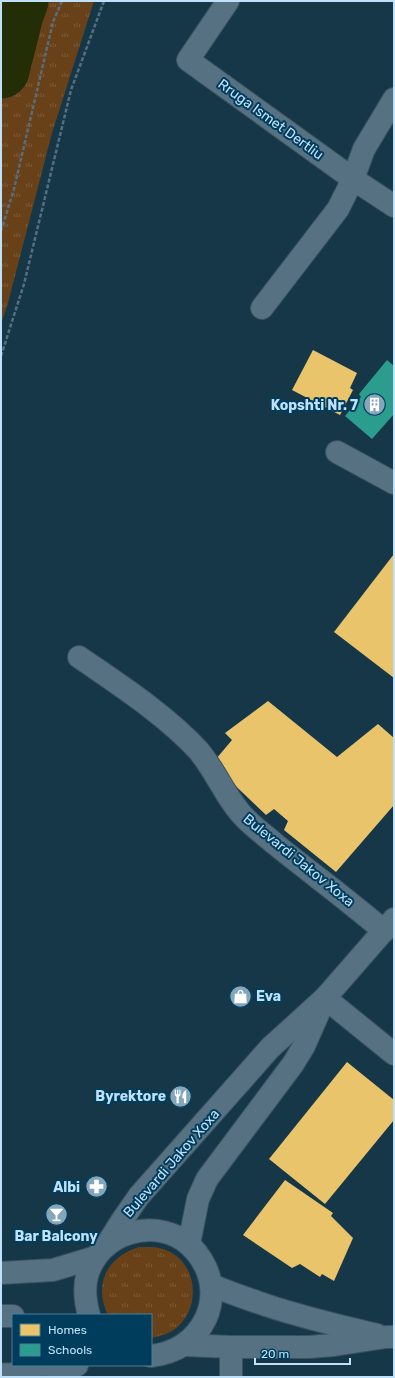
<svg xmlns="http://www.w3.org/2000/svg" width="395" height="1378" font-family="Rubik,sans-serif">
<defs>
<pattern id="grass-tufts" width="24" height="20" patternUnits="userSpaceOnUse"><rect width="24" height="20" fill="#684119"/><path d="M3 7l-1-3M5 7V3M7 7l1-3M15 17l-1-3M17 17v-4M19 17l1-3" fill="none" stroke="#7c5c3b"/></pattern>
</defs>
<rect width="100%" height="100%" fill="#153748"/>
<g fill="url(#grass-tufts)">
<polygon points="1,1 94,1 52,133 8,303 1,324"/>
<path d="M 139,1247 C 148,1247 157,1246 166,1250 C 198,1263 202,1308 175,1329 C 168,1334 160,1336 152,1338 L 151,1338 L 151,1315 L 108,1315 C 93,1284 107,1257 139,1247 Z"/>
</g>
<g fill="#e9c46a">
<polygon points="313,350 357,373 350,388 353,390 340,415 292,390"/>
<polygon points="394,554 394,678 334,632"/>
<polygon points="268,701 337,757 378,724 394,738 394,805 336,872 284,830 288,821 274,809 266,815 218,769 216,759 232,740 225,733"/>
<polygon points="347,1062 394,1100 394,1120 325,1204 269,1159"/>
<polygon points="285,1180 333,1213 331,1216 353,1238 334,1281 322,1274 320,1277 300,1264 292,1268 243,1235"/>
</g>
<polygon fill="#2a9d8f" points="387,360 394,366 394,414 372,439 345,416 361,397 359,394"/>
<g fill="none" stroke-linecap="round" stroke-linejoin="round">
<polyline stroke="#242e06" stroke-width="57" points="1,70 15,14 20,1"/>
<defs>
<polyline id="service" points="1,1370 67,1369"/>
<g id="minor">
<polyline points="228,1 188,60 353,179 394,206"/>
<polyline points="262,308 338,209 353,179 364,149 394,99"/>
<polyline points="337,452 394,483"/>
<path d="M 79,657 C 118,684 166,715 198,750 C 217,772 226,800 247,820 C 256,829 266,836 275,844 C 311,873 349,901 384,931"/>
<polyline points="325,998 394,1054"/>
<polyline points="231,1347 231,1377"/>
<polyline points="57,1377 77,1365"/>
</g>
<g id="tertiary">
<path d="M 211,1285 C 226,1291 242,1297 257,1302 C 296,1316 336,1325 377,1335"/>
<polyline points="185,1345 231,1347 309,1347 334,1345 386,1337 394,1337"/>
</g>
<g id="secondary">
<polyline points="189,1244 198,1199 207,1179 293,1064 304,1046 322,1005"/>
<polyline points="106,1246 123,1219 139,1196 270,1048 325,998 394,919"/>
<polyline points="1,1273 53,1270 96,1257"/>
<path d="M 89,1315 C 85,1301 83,1285 89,1270 C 104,1233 150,1219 183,1240 C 193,1247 201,1257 206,1268 C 213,1284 213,1302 206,1318 C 195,1341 176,1353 151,1356"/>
<polyline points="1,1316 13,1316"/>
</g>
</defs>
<use href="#service" stroke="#3a5260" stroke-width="15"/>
<use href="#minor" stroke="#3a5260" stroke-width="24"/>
<use href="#tertiary" stroke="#3a5260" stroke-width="24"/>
<use href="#secondary" stroke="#3a5260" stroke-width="24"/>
<g stroke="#566f7e" stroke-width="2.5" stroke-dasharray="4 2" stroke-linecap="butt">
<polyline points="1,231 14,189 53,22 62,1"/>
<polyline points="1,356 24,284 71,90 104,1"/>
</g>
<use href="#service" stroke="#567181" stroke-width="13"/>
<use href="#minor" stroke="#567181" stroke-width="22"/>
<use href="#tertiary" stroke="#567181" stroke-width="22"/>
<use href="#secondary" stroke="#567181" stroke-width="22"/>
</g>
<defs>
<symbol id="building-disc" viewBox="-11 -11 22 22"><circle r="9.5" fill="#84a6bb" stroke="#003d5d"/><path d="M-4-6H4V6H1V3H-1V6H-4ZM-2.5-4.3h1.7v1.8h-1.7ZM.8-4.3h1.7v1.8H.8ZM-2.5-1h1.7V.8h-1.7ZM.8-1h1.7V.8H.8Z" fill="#fff"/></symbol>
<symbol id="shop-disc" viewBox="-11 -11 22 22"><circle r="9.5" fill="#84a6bb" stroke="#003d5d"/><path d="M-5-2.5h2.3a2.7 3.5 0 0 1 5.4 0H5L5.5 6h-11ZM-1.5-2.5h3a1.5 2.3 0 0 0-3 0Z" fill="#fff"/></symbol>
<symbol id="restaurant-disc" viewBox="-11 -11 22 22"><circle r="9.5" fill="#84a6bb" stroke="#003d5d"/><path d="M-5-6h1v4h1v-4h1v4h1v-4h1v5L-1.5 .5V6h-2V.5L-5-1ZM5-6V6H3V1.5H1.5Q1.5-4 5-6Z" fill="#fff"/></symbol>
<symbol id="pharmacy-disc" viewBox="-11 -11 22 22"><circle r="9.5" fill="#84a6bb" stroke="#003d5d"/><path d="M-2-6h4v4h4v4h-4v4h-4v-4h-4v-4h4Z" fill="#fff"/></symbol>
<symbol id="bar-disc" viewBox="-11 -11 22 22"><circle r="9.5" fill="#84a6bb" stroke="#003d5d"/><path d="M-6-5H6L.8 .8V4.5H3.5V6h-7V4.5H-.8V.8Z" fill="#fff"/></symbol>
</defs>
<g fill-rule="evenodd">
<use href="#building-disc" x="362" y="392" width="25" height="25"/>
<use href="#shop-disc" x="228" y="984" width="25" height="25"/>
<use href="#restaurant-disc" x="168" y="1084" width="25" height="25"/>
<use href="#pharmacy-disc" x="84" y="1174" width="25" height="25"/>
<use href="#bar-disc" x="44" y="1202" width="25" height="25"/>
</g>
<g text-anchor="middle" stroke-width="4" stroke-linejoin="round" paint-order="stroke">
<g font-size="14" fill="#bfe1f9" stroke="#003d5d">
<text transform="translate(271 119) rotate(36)" y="5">Rruga Ismet Dertliu</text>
<text transform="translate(299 860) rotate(39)" y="5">Bulevardi Jakov Xoxa</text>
<text transform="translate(171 1163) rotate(-49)" y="5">Bulevardi Jakov Xoxa</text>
</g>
<g font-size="14" font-weight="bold" fill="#bfe1f9" stroke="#003d5d" text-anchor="end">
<text x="358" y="410">Kopshti Nr. 7</text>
<text x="256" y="1001" text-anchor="start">Eva</text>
<text x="166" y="1101">Byrektore</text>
<text x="80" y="1192">Albi</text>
<text x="56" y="1241" text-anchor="middle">Bar Balcony</text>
</g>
</g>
<rect width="395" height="1378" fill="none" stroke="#bfe1f9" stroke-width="4"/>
<rect x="12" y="1314" width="140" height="52" fill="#003d5d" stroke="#4c7f9b"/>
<rect x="20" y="1324" width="20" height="12" fill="#e9c46a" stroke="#4c7f9b"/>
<text x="48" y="1334" font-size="12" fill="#bfe1f9">Homes</text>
<rect x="20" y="1344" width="20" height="12" fill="#2a9d8f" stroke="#4c7f9b"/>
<text x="48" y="1354" font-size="12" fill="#bfe1f9">Schools</text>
<path d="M255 1358v6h95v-6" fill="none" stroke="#bfe1f9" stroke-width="2"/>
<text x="261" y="1358" font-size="12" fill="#bfe1f9" stroke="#003d5d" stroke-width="3" paint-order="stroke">20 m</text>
</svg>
